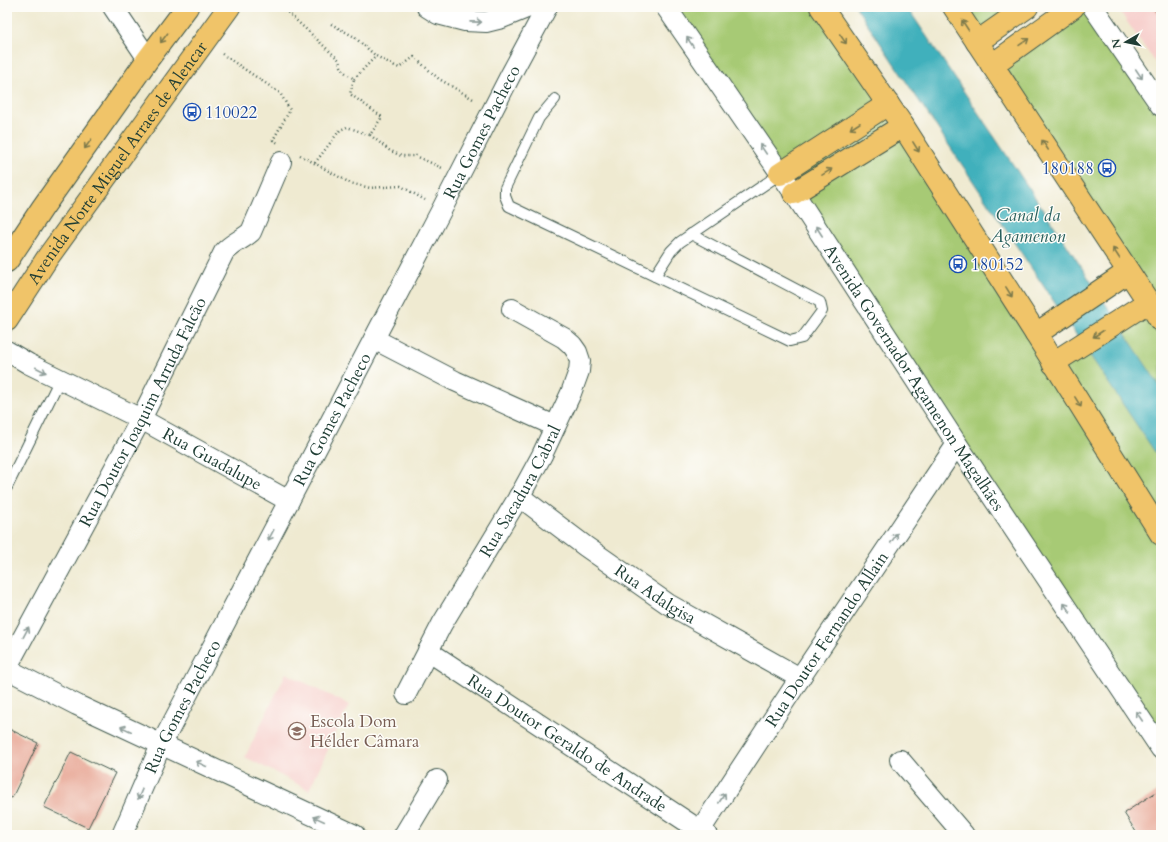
<svg xmlns="http://www.w3.org/2000/svg" width="1168" height="842" font-family="Cardo,serif">
<rect width="100%" height="100%" fill="#fdfcf7"/>
<filter id="ink" filterUnits="userSpaceOnUse"><feTurbulence type="fractalNoise" baseFrequency=".025" numOctaves="2"/><feDisplacementMap in="SourceGraphic" scale="8" xChannelSelector="R" yChannelSelector="G"/><feConvolveMatrix kernelMatrix="1 2 1 2 8 2 1 2 1" color-interpolation-filters="sRGB"/></filter>
<filter id="wash" filterUnits="userSpaceOnUse"><feTurbulence type="fractalNoise" baseFrequency=".012" numOctaves="4" result="noise"/><feDisplacementMap in="SourceGraphic" scale="16" xChannelSelector="R" yChannelSelector="G"/><feGaussianBlur stdDeviation="0.9" result="paint"/><feColorMatrix in="noise" values="0 0 0 0 0 0 0 0 0 0 0 0 0 0 0 0 0 1.4 0 .05"/><feComposite in="paint" operator="in"/></filter>
<g filter="url(#wash)">
<rect width="100%" height="100%" fill="#efead1"/>
<g fill="#f7d0cd">
<polygon points="1117,7 1161,7 1161,71"/>
<polygon points="286,673 349,705 309,790 245,757"/>
</g>
<g fill="#a7ca74" stroke="#638454">
<polygon points="670,7 821,7 1053,363 1148,302 992,65 1073,7 1093,7 1161,106 1161,734"/>
<polygon points="954,7 1027,7 977,42"/>
</g>
<polygon fill="#41b0bc" stroke="#307678" points="856,7 907,7 1055,227 1161,388 1161,461"/>
<g id="blocks">
<g fill="#e8a796">
<polygon points="1153,7 1161,7 1161,19"/>
<polygon points="7,728 38,743 12,798 7,796"/>
<polygon points="71,752 115,773 88,828 44,807"/>
<polygon points="1161,789 1161,835 1138,835 1124,813"/>
</g>
</g>
</g>
<g filter="url(#ink)">
<use href="#blocks" fill-opacity="0" stroke="#3e574c" stroke-width="1"/>
<g fill="none" stroke-linecap="round" stroke-linejoin="round">
<defs>
<g id="service">
<polyline points="555,99 539,118 505,188 505,196 509,206 790,341 802,338 822,311 820,302 691,234"/>
<polyline points="655,276 671,251 680,242 780,174"/>
<polyline points="7,487 60,379"/>
</g>
<g id="minor">
<polyline points="113,7 148,59"/>
<polyline points="427,7 438,14 465,21 486,22 502,18 529,7"/>
<path id="s1" d="M 666,7 L 794,193 L 957,444 L 1161,749"/>
<polyline points="1093,7 1161,106"/>
<polyline points="374,339 455,381 555,426"/>
<path id="s2" d="M 7,351 L 29,364 L 141,419 L 289,501"/>
<path id="s3" d="M 519,496 L 585,546 L 668,604 L 800,678"/>
<path id="s4" d="M 428,651 L 707,835"/>
<path id="s5" d="M 7,667 L 141,419 L 224,252 C 232,243 242,240 251,232 L 281,162"/>
<polyline points="7,669 77,705 355,835"/>
<path id="s6" d="M 406,694 L 442,624 L 523,490 L 542,455 L 571,393 L 579,371 L 580,361 L 577,352 L 572,345 L 564,338 L 512,309"/>
<polyline points="900,760 964,835"/>
<path id="s7" d="M 122,835 L 161,745 L 442,209 L 510,76 L 547,7"/>
<polyline points="404,835 437,780"/>
<path id="s8" d="M 697,835 L 800,678 L 957,444"/>
</g>
<g id="primary">
<polyline points="7,261 43,207 148,59 187,7"/>
<path id="s9" d="M 7,320 L 48,257 L 229,7"/>
</g>
<g id="trunk">
<polyline points="821,7 903,126 1036,334 1161,534"/>
<polyline points="954,7 1161,321"/>
<polyline points="977,42 1027,7"/>
<polyline points="992,65 1073,7"/>
<polyline points="780,174 888,104"/>
<polyline points="794,193 903,126"/>
<polyline points="1036,334 1128,272"/>
<polyline points="1053,363 1148,302"/>
</g>
</defs>
<use href="#service" stroke="#3e574c" stroke-width="12"/>
<use href="#minor" stroke="#3e574c" stroke-width="22"/>
<use href="#primary" stroke="#3e574c" stroke-width="24"/>
<use href="#trunk" stroke="#3e574c" stroke-width="24"/>
<g stroke="#3e574c" stroke-width="2.5" stroke-dasharray="1 3" stroke-linecap="butt">
<polyline points="282,7 338,59 343,71 354,79 350,94 382,117 370,135 347,127 340,130 315,163"/>
<polyline points="331,24 353,36 376,56"/>
<polyline points="222,54 280,93 290,110 273,140 278,143"/>
<polyline points="354,79 376,56 399,68 414,57 439,79 475,100"/>
<polyline points="370,135 389,150 401,156 416,156 442,168"/>
<polyline points="300,155 350,183 370,188 401,186 425,200"/>
</g>
<use href="#service" stroke="#fff" stroke-width="10"/>
<use href="#minor" stroke="#fff" stroke-width="20"/>
<use href="#primary" stroke="#f0c469" stroke-width="22"/>
<use href="#trunk" stroke="#f0c469" stroke-width="22"/>
</g>
<defs><path id="oneway-shaft" d="M-6 0H5M1.5-3L5.5 0L1.5 3" fill="none" stroke-width="1.6" stroke-linecap="round" stroke-linejoin="round"/></defs>
<g stroke="#8f9e9a">
<use href="#oneway-shaft" transform="translate(476 22) rotate(1)"/>
<use href="#oneway-shaft" transform="translate(690 42) rotate(-124)"/>
<use href="#oneway-shaft" transform="translate(1139 74) rotate(56)"/>
<use href="#oneway-shaft" transform="translate(763 149) rotate(-124)"/>
<use href="#oneway-shaft" transform="translate(819 231) rotate(-123)"/>
<use href="#oneway-shaft" transform="translate(41 370) rotate(27)"/>
<use href="#oneway-shaft" transform="translate(271 535) rotate(118)"/>
<use href="#oneway-shaft" transform="translate(894 538) rotate(-56)"/>
<use href="#oneway-shaft" transform="translate(1067 608) rotate(-124)"/>
<use href="#oneway-shaft" transform="translate(26 632) rotate(-62)"/>
<use href="#oneway-shaft" transform="translate(1139 716) rotate(-124)"/>
<use href="#oneway-shaft" transform="translate(126 729) rotate(-155)"/>
<use href="#oneway-shaft" transform="translate(201 764) rotate(-155)"/>
<use href="#oneway-shaft" transform="translate(140 794) rotate(113)"/>
<use href="#oneway-shaft" transform="translate(722 798) rotate(-57)"/>
<use href="#oneway-shaft" transform="translate(319 819) rotate(-155)"/>
</g>
<g stroke="#7d7a4c">
<use href="#oneway-shaft" transform="translate(965 25) rotate(-123)"/>
<use href="#oneway-shaft" transform="translate(164 38) rotate(127)"/>
<use href="#oneway-shaft" transform="translate(843 39) rotate(56)"/>
<use href="#oneway-shaft" transform="translate(1024 42) rotate(-35)"/>
<use href="#oneway-shaft" transform="translate(855 126) rotate(147)"/>
<use href="#oneway-shaft" transform="translate(88 144) rotate(126)"/>
<use href="#oneway-shaft" transform="translate(1045 145) rotate(-123)"/>
<use href="#oneway-shaft" transform="translate(916 147) rotate(58)"/>
<use href="#oneway-shaft" transform="translate(827 172) rotate(-32)"/>
<use href="#oneway-shaft" transform="translate(1116 253) rotate(-123)"/>
<use href="#oneway-shaft" transform="translate(1009 292) rotate(58)"/>
<use href="#oneway-shaft" transform="translate(1098 334) rotate(147)"/>
<use href="#oneway-shaft" transform="translate(1078 402) rotate(58)"/>
</g>
</g>
<defs>
<symbol id="bus-ring" viewBox="-11 -11 22 22"><circle r="9.5" fill="#fdfcf7" stroke="#1a4fb4" stroke-width="1.5"/><path d="M-5-6H5V4H4V6H2V4H-2V6H-4V4H-5ZM-3.5-4V0h7V-4ZM-3.5 1.2v1.5H-2V1.2ZM2 1.2v1.5H3.5V1.2Z" fill="#1a4fb4"/></symbol>
<symbol id="school-ring" viewBox="-11 -11 22 22"><circle r="9.5" fill="#fdfcf7" stroke="#8d6e63" stroke-width="1.5"/><path d="M0-5L7-2L0 1L-7-2ZM-4 1L0 2.5L4 1V4Q0 6-4 4Z" fill="#8d6e63"/></symbol>
</defs>
<g fill-rule="evenodd">
<use href="#bus-ring" x="182" y="102" width="20" height="20"/>
<use href="#bus-ring" x="1097" y="158" width="20" height="20"/>
<use href="#bus-ring" x="948" y="254" width="20" height="20"/>
<use href="#school-ring" x="287" y="721" width="20" height="20"/>
</g>
<g text-anchor="middle" stroke-width="3" stroke-linejoin="round" paint-order="stroke">
<g font-size="17" fill="#164399" stroke="#fdfcf7" text-anchor="start">
<text x="205" y="118">110022</text>
<text x="1094" y="174" text-anchor="end">180188</text>
<text x="971" y="270">180152</text>
</g>
<g font-size="17" fill="#1f3d34" stroke="#fdfcf7">
<text dy="6" stroke="none"><textPath href="#s7" startOffset="790">Rua Gomes Pacheco</textPath></text>
<text dy="6" stroke="none"><textPath href="#s9" startOffset="192">Avenida Norte Miguel Arraes de Alencar</textPath></text>
<text dy="6" stroke="none"><textPath href="#s1" startOffset="446">Avenida Governador Agamenon Magalhães</textPath></text>
<text dy="6" stroke="none"><textPath href="#s5" startOffset="289">Rua Doutor Joaquim Arruda Falcão</textPath></text>
<text dy="6" stroke="none"><textPath href="#s7" startOffset="466">Rua Gomes Pacheco</textPath></text>
<text dy="6" stroke="none"><textPath href="#s2" startOffset="232">Rua Guadalupe</textPath></text>
<text dy="6" stroke="none"><textPath href="#s6" startOffset="233">Rua Sacadura Cabral</textPath></text>
<text dy="6" stroke="none"><textPath href="#s3" startOffset="168">Rua Adalgisa</textPath></text>
<text dy="6" stroke="none"><textPath href="#s8" startOffset="235">Rua Doutor Fernando Allain</textPath></text>
<text dy="6" stroke="none"><textPath href="#s7" startOffset="142">Rua Gomes Pacheco</textPath></text>
<text dy="6" stroke="none"><textPath href="#s4" startOffset="167">Rua Doutor Geraldo de Andrade</textPath></text>
</g>
<g font-size="17" fill="#785e54" stroke="#fdfcf7" text-anchor="start">
<text x="310" y="727">Escola Dom<tspan x="310" dy="20">Hélder Câmara</tspan></text>
</g>
<g font-size="18" font-style="italic" fill="#29605d" stroke="#fdfcf7">
<text x="1028" y="221">Canal da<tspan x="1028" dy="21">Agamenon</tspan></text>
</g>
</g>
<rect width="1168" height="842" fill="none" stroke="#fdfcf7" stroke-width="24"/>
<g transform="translate(1126 42) rotate(261)" stroke="#fdfcf7" stroke-width="3" paint-order="stroke">
<path d="M0-3L7 15L0 10L-7 15Z" fill="#1f3d34"/>
<text y="-6" font-size="11" font-weight="bold" text-anchor="middle" fill="#1f3d34">N</text>
</g>
</svg>
